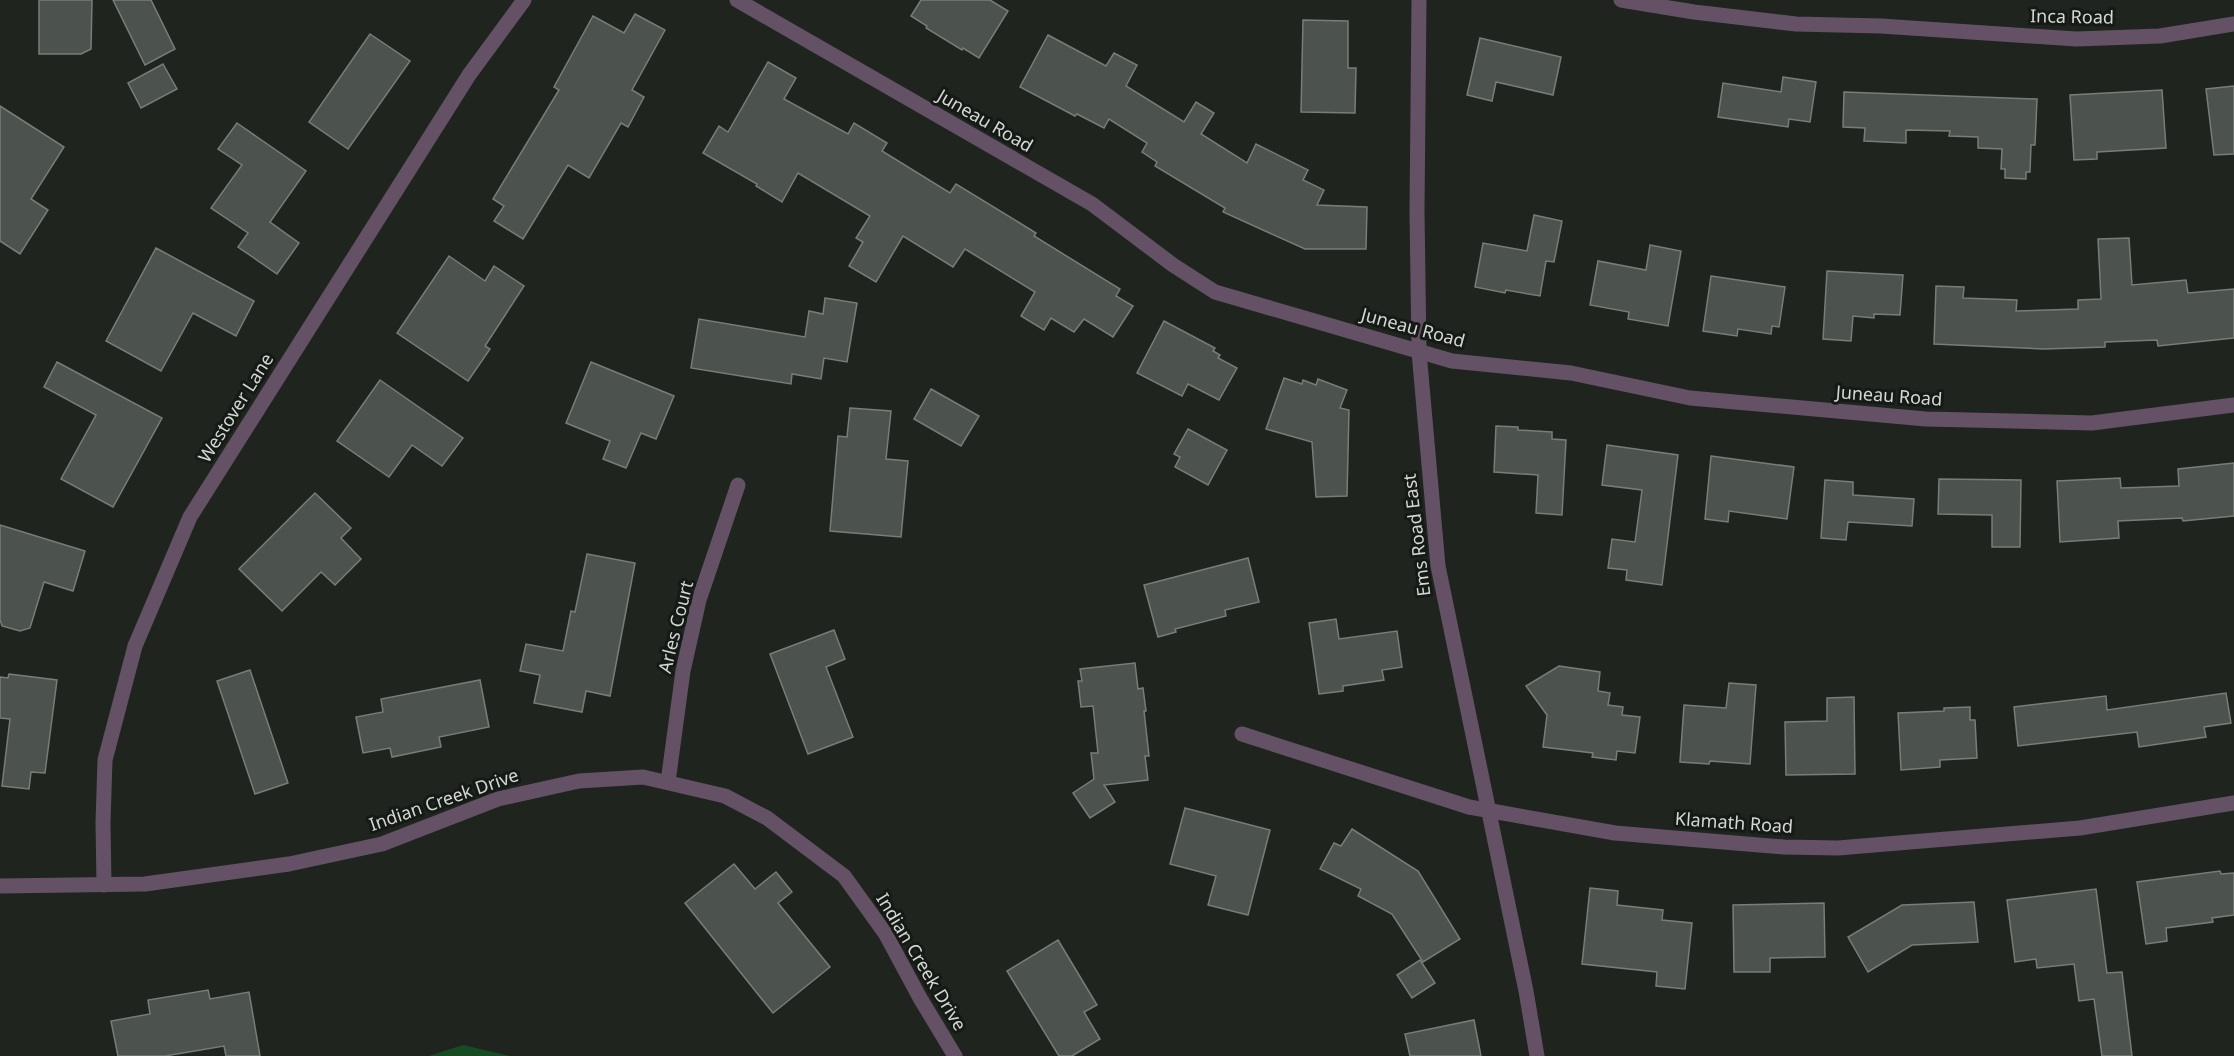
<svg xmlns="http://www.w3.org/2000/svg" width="2234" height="1056" font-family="'Noto Sans',sans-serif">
<rect width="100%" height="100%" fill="#1f241f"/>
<polygon fill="#174c22" points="463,1045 510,1056 429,1056"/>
<g fill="#4c524d" stroke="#777d78" stroke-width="1.5">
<polygon points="39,0 92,0 91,49 81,54 39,54"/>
<polygon points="113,0 151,0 175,49 145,65"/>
<polygon points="921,0 990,0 1008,11 979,58 963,48 962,50 926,28 927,26 911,16"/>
<polygon points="635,14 665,30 632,90 644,97 628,127 621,123 589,178 568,165 523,239 494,221 504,206 493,199 559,90 554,87 593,16 624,33"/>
<polygon points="1303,20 1348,21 1348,68 1356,68 1355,113 1301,112"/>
<polygon points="370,34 410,61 348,149 309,122"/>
<polygon points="1048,35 1106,66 1114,53 1137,65 1126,86 1184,122 1196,102 1214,113 1201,134 1247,163 1256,144 1308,170 1303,180 1324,190 1317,205 1367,207 1366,249 1305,249 1223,212 1225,208 1155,166 1157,162 1142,152 1147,143 1109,119 1104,128 1077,114 1075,116 1020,87"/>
<polygon points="1480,38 1561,57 1553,95 1496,82 1492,101 1467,95"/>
<polygon points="768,62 796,78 784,99 848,134 854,123 887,143 882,151 950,193 956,184 1036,233 1034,236 1120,289 1116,296 1133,306 1113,337 1084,319 1074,332 1051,318 1044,330 1021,316 1035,292 965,249 953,267 903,236 876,282 849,266 863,242 856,238 870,216 798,173 782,202 756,186 757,184 703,153 719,126 728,132"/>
<polygon points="163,64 177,89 141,108 128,83"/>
<polygon points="1783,77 1816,82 1810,122 1789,119 1788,127 1718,117 1723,83 1781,92"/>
<polygon points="2234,86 2234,154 2214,155 2206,89"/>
<polygon points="2162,90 2166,148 2097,152 2097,159 2074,160 2070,95"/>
<polygon points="1844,92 2037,99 2035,145 2031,145 2030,172 2026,172 2026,179 2005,178 2005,169 2001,169 2002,149 1978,148 1978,137 1949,136 1950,131 1906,130 1906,143 1864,141 1865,128 1843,127"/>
<polygon points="0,106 64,147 31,199 48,210 20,254 0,241"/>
<polygon points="237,123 306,171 270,222 299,243 277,274 238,247 248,233 211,208 242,165 218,149"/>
<polygon points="1534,215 1562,221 1554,262 1546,261 1540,296 1506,290 1505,293 1475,287 1483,243 1527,251"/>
<polygon points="2129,238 2132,285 2186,280 2188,293 2234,289 2234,338 2158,346 2157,340 2105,342 2105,347 2044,349 1934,344 1936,286 1964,287 1963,298 2017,300 2016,311 2078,309 2078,300 2101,299 2098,239"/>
<polygon points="1650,245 1681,251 1668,326 1628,319 1629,312 1590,305 1598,261 1646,270"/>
<polygon points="156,248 254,301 236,336 193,313 161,371 106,341"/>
<polygon points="449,256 485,281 494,266 524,286 485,346 490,349 468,381 397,333"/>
<polygon points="1827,271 1903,275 1900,315 1874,314 1874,318 1853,316 1851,341 1823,339"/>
<polygon points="1711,276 1785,287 1779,327 1772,326 1771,334 1738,329 1737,336 1703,331"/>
<polygon points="825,298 857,303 847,362 824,358 821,379 792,374 791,384 691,368 699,319 805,337 809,311 823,314"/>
<polygon points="1164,321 1215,348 1213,351 1220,355 1218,358 1237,368 1219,400 1188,384 1182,396 1137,373"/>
<polygon points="57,362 162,418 113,507 61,479 96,415 44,387"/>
<polygon points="591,362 674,396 656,439 641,433 626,468 603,459 610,441 566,423"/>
<polygon points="1284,378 1302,384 1303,380 1316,385 1318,379 1347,390 1340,408 1349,410 1347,496 1316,497 1312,442 1266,429"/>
<polygon points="380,380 463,438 442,466 412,445 389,477 337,441"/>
<polygon points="931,389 979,416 961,446 914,419"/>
<polygon points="850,408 891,411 886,459 908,461 901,537 830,531 838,436 847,437"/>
<polygon points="1496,426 1518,427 1518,430 1552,432 1552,439 1566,440 1562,515 1536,513 1538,475 1494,472"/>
<polygon points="1188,429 1227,450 1208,485 1175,467 1180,457 1174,454"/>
<polygon points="1607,445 1678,455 1662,585 1626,580 1627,570 1608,568 1612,539 1635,542 1642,490 1602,485"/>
<polygon points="1711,456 1794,467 1787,519 1729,511 1728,522 1705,519"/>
<polygon points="2234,463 2234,516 2183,521 2182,518 2118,521 2119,538 2060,542 2057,481 2120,478 2121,488 2179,486 2178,469"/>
<polygon points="1939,479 2021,480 2020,547 1992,547 1992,515 1938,514"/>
<polygon points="1825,480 1853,482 1853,495 1914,499 1912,526 1848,522 1846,540 1821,538"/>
<polygon points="315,493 351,528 341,538 361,559 335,585 321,572 282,611 239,569"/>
<polygon points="0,525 85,551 73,591 44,582 30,628 20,631 2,626 0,620"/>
<polygon points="587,554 635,563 610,696 586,691 582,712 534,703 540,675 520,671 526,644 563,651 571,611 575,612"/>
<polygon points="1248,558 1259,602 1225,610 1226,616 1175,629 1176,632 1158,637 1144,585"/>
<polygon points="1336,619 1339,639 1397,631 1402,667 1382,670 1384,680 1343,686 1343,691 1319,694 1309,623"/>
<polygon points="834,630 845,659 826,667 853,737 808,754 770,654"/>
<polygon points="1135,663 1138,689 1143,688 1146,711 1144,711 1149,756 1145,756 1148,780 1104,785 1115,802 1090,818 1073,793 1094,779 1091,753 1098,753 1093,706 1081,707 1078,681 1082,681 1080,669"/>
<polygon points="1559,666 1600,672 1598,691 1610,693 1608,705 1623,707 1622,715 1640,717 1635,753 1617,751 1616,760 1592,757 1593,753 1543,747 1547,715 1526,686"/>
<polygon points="250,670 288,783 255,794 217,681"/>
<polygon points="9,674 57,680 45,773 31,772 29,789 2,786 10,719 0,718 0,677 8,678"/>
<polygon points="480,680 489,727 439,737 441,747 392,757 390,748 363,753 356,717 383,712 381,699"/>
<polygon points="1729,683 1756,685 1750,764 1710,761 1709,764 1680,762 1684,705 1726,708"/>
<polygon points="2226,693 2231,723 2204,727 2206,737 2139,747 2137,732 2018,746 2014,707 2106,696 2107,710"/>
<polygon points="1854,697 1855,774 1786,775 1785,722 1827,721 1827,698"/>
<polygon points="1970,707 1970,720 1975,720 1977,758 1940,760 1940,767 1901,770 1898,713 1944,711 1944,708"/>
<polygon points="1185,808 1270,830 1248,915 1208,905 1216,876 1170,864"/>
<polygon points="1352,829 1418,871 1460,939 1423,962 1392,914 1358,896 1361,889 1320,869 1334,843 1341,846"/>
<polygon points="734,864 755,889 776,872 792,892 778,903 830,967 773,1013 685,903"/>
<polygon points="2220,871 2221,874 2234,873 2234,915 2212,918 2213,922 2166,928 2167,941 2146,944 2137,882"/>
<polygon points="1590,888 1618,891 1617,905 1663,910 1662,920 1692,923 1685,989 1656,986 1657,972 1582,964"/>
<polygon points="2096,889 2107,973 2122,972 2132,1056 2102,1056 2094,999 2079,1001 2074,964 2037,968 2036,959 2015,962 2007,900"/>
<polygon points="1974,902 1978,942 1912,945 1868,972 1848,937 1902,905"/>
<polygon points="1824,903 1825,957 1770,958 1770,972 1734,972 1733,905"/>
<polygon points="1058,940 1097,1005 1084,1012 1100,1039 1072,1056 1059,1056 1007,971"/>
<polygon points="1420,960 1435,983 1412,998 1397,975"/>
<polygon points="208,990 210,999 249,992 260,1056 226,1056 224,1046 165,1056 118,1056 111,1021 150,1014 148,1000"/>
<polygon points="1474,1020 1481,1056 1410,1056 1405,1034"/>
</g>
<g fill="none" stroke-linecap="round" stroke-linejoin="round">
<g stroke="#645166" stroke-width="15">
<polyline points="737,0 1092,204 1173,265 1215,292 1452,361 1571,373 1690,398 1926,419 2092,423 2234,405"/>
<polyline points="1419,0 1417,211 1419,352 1438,566 1526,991 1537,1056"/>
<polyline points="1621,0 1694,12 1796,24 1881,26 2076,39 2160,36 2234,24"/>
<polyline points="1242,734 1469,807 1615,833 1784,847 1838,848 2080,828 2234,803"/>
<polyline points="668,782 683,671 699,600 738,485"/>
<polyline points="104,885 103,823 105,760 135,646 190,517 469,75 524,0"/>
<polyline points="0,886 145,884 289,864 382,844 498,799 579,781 643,777 725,796 767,818 844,876 885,933 920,998 955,1056"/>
</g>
</g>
<g text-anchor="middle" stroke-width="6" stroke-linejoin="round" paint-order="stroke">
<g font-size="18" fill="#d4d7d4" stroke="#161a16">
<text transform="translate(2072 17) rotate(1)" y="6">Inca Road</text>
<text transform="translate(985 121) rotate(30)" y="6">Juneau Road</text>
<text transform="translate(1413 328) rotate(15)" y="6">Juneau Road</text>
<text transform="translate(1889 396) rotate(4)" y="6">Juneau Road</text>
<text transform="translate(236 408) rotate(-58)" y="6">Westover Lane</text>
<text transform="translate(1417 535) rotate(-97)" y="6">Ems Road East</text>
<text transform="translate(676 627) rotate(-76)" y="6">Arles Court</text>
<text transform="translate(444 800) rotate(-19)" y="6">Indian Creek Drive</text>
<text transform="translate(1734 823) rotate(4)" y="6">Klamath Road</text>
<text transform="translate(921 962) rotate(59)" y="6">Indian Creek Drive</text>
</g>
</g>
</svg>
